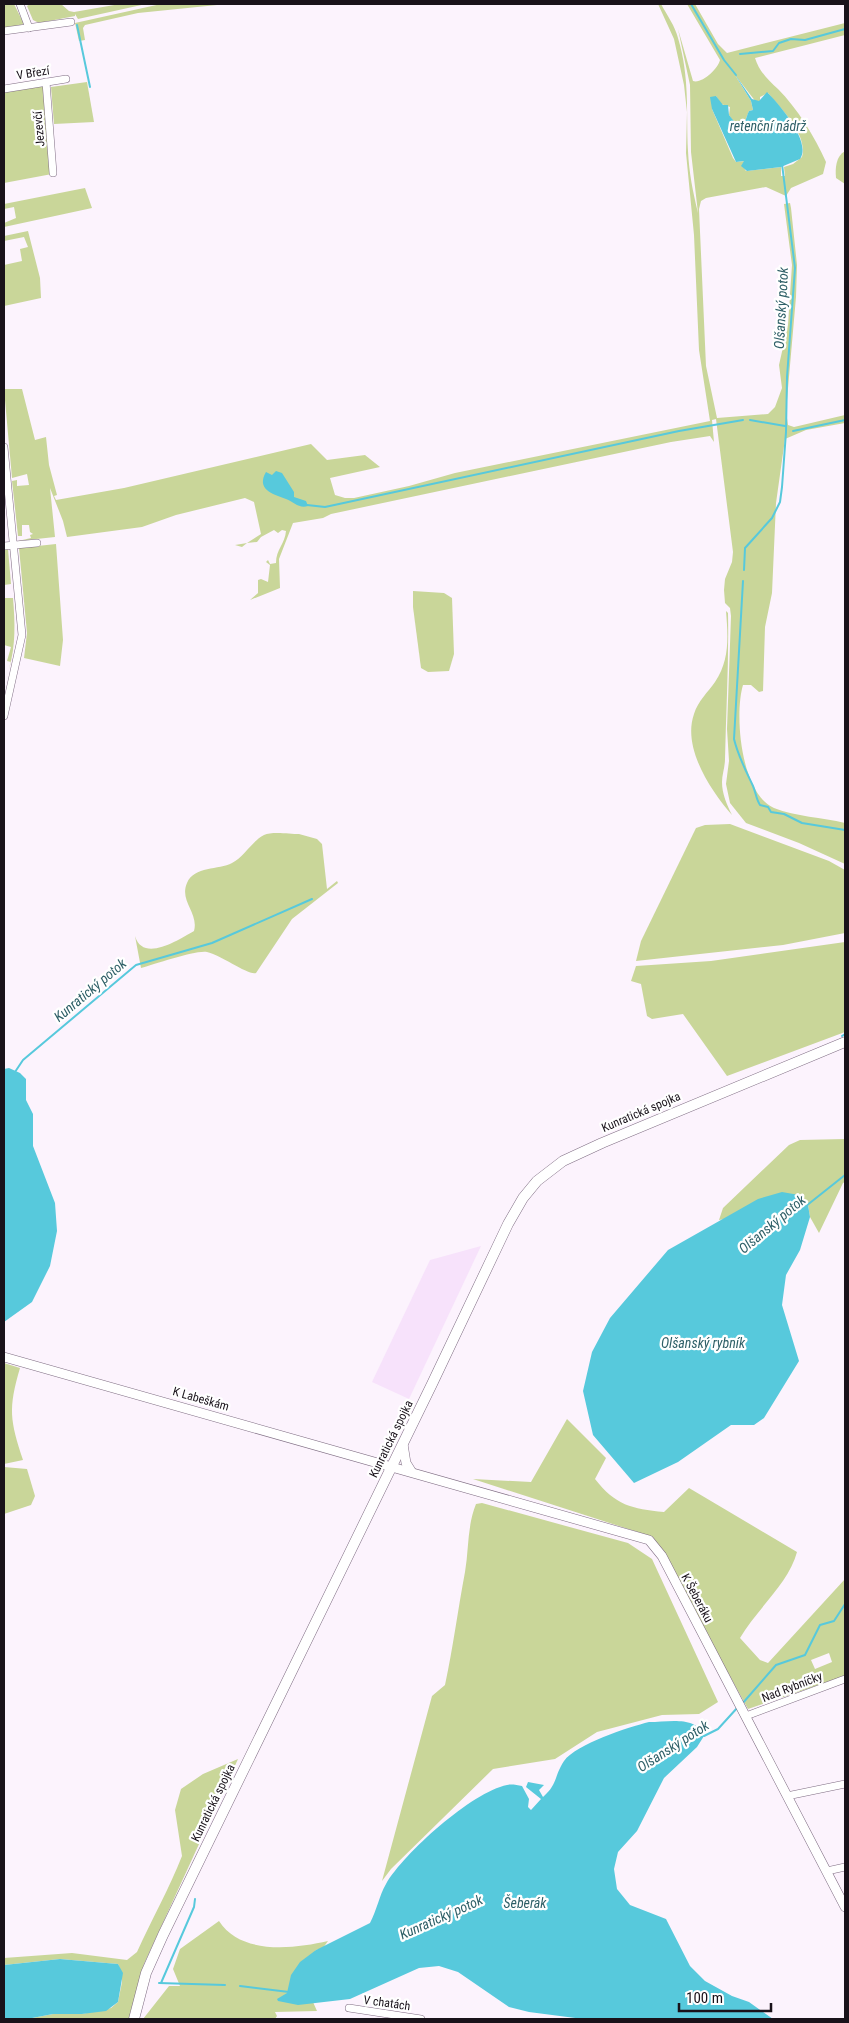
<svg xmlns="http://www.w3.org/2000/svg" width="849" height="2023" font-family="'Roboto Condensed',sans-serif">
<rect width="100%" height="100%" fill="#fcf3fd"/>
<polygon fill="#f7e2fb" points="481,1246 409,1399 372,1382 430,1260"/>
<g fill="#c9d699" fill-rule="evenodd">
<polygon points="4,4 14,4 24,24 4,29"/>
<polygon points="30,4 61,4 69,11 74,12 120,4 146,4 78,19 75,14 75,16 39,23 33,20 27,6"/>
<polygon points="161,4 227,4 138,13 85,25 83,28 85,40 79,41 75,23"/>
<path d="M 658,4 L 661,4 C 667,15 675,26 678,38 C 690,78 686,111 688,151 C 689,173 693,192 698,213 L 691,152 L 690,85 L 678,29 L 693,81 C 702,84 718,69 720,60 L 687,4 L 695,4 L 718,44 L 727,53 L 845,23 L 845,35 L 755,58 C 759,71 768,80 778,89 C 797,108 815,137 826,162 L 823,174 L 791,188 L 786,196 L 766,187 L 706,198 L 701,201 L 699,209 L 706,366 L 717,418 L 768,414 L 775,407 L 782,388 L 779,365 L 788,325 L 792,265 L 784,204 L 790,203 L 791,208 L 797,265 L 796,297 L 786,411 L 788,425 L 794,427 L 845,415 L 845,423 L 806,430 L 785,439 L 776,503 L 772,593 L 765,627 L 763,691 L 759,692 L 751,685 L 743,685 C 734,715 741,794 774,808 C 796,817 822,817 845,823 L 845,864 L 799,843 L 746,823 L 730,803 L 726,784 L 729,761 L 727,729 L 731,616 L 730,608 L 725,603 L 724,590 L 725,579 L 732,562 L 733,552 L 716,419 L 712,420 L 714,442 L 710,436 L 671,442 L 331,514 L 323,518 L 293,523 L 279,559 L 280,588 L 250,600 L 258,593 L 258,580 L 261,579 L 268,582 L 270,565 L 266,562 L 268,560 L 270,564 L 276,563 C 276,549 285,544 286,531 L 282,530 L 278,533 L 274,530 L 261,537 L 257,542 L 247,543 L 242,547 L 235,545 L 247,543 L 261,534 L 254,502 L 245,498 L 176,515 L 142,527 L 67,537 L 63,521 L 50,488 L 55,537 L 18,541 L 31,538 L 30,535 L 33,534 L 30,532 L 29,525 L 22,525 L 22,536 L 18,536 L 12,481 L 17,480 L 17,486 L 29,485 L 27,474 L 12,478 L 4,389 L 22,389 L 35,440 L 46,437 L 49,465 L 57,495 L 54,496 L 56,500 L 124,488 L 311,444 L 327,460 L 365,455 L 380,467 L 330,478 L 335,495 L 345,498 L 354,498 L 409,486 L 455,473 L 710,421 L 699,350 L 694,235 L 686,153 L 687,112 L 684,85 L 674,39 ZM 735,75 L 756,102 L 760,101 L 760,97 L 768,93 C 781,109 808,134 802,157 L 793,164 L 784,167 L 785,176 L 781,176 L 781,167 L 746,171 L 742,165 L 745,161 L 736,162 L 733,158 L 712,109 L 716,96 L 721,104 L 730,107 L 729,115 L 736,125 L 743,126 L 749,111 L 753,110 L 751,101 Z"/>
<polygon points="87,82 94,122 54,124 51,87"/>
<polygon points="43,86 52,174 4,183 4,92"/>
<path d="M 845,151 L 845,184 L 836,178 C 835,168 836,156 845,151 Z"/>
<polygon points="85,188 92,208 4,227 4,223 16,218 14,207 4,209 4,204"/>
<polygon points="28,231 40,278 41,298 4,306 4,265 22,261 20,249 28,247 24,237 4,241 4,236"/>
<polygon points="56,544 63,640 60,666 24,658 27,633 19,548"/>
<polygon points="4,549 8,549 11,584 4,585"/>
<polygon points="413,591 444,593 452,598 454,654 449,671 428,672 421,668 413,607"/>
<path d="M 4,598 L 13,598 C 15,622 16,645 9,669 L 11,662 L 7,661 L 11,647 L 4,645 Z"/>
<path d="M 726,611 L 728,613 C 729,662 726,711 725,759 C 725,767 722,775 722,782 C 722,794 727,805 732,815 C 711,791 682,748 694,714 C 698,701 708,692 715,682 C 730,660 728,636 726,611 Z"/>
<polygon points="730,824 829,861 845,870 845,933 783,945 636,961 641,941 696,828 705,825"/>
<path d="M 299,834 L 317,839 L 322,844 L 327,889 L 337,881 L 338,883 L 292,919 L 256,973 C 249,976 221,955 207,952 C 195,950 156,964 141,968 L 135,936 C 143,963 178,940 194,931 C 199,913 179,901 187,883 C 194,866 219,870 232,863 C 244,857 252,841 264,835 C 272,831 290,834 299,834 Z"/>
<polygon points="845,942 845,1032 727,1076 683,1014 652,1019 647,1016 641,984 631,981 636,966 711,961"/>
<polygon points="845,1139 845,1182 843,1183 819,1233 810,1217 808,1205 719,1220 723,1208 789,1145 800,1140"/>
<path d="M 4,1363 L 20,1368 C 8,1409 10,1420 23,1460 L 4,1464 Z"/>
<path d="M 567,1419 L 606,1458 L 595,1479 C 615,1505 632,1509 664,1512 L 689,1488 L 797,1552 C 789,1583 756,1610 740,1638 L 760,1660 L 768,1663 L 845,1579 L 845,1676 L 748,1709 L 653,1537 L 473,1479 L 531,1482 ZM 829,1653 L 832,1662 L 815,1669 L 811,1660 Z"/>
<polygon points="4,1467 27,1469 35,1496 31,1505 4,1514"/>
<path d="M 482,1503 L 628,1543 L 652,1559 L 718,1702 L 699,1714 L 662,1715 L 597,1732 L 555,1759 L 493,1769 L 391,1869 L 382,1881 L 432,1696 L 445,1685 C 453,1648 458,1609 465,1572 C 469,1549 467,1526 476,1504 Z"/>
<path d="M 238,1759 L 144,1964 L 129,2019 L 27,2019 L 53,2014 L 82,2014 L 111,2008 L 118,2002 L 122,1982 L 122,1973 L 118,1964 L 60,1959 L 4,1965 L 4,1958 L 72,1953 L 127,1960 L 137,1952 C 152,1919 169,1889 182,1856 L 175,1810 L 181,1789 L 203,1774 Z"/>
<path d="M 219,1921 C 241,1955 293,1949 328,1941 L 323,1948 L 316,1950 L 287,1992 L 287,1999 L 313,2002 L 317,2011 L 275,2012 L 277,2016 L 275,2019 L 143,2019 L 169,1986 L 180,1986 L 173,1969 L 180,1949 Z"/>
</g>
<g fill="#57c9dc">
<path d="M 734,73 L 752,99 L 759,101 L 767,92 C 779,104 812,142 800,159 L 781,167 L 747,171 L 741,166 L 744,161 L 736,162 L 712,109 L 710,97 L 716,96 L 723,105 L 728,105 L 729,115 L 737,125 C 747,124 745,119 749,111 L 753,110 L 751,101 Z"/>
<path d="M 276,471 L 282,473 L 294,492 L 294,497 L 306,501 L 308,506 C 299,509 294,502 286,499 C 272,494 256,489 266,472 L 272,475 Z"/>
<polygon points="9,1068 20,1073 26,1079 26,1100 33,1114 33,1146 55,1203 57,1231 50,1266 32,1302 4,1322 4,1069"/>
<polygon points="782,1192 799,1195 808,1205 810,1217 800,1250 786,1275 782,1305 799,1361 764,1418 754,1425 731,1425 678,1462 634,1483 593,1435 583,1391 592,1352 610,1318 668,1250 758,1199"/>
<path d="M 649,1722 C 668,1722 696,1715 704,1736 L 697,1747 L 664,1778 L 637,1831 L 618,1852 L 614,1869 L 617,1889 L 630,1905 L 666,1919 L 690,1966 L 705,1981 L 732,1996 L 749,2002 L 773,2019 L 583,2019 L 529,2012 L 509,2007 L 458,1972 L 439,1966 L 419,1968 L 350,1999 L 298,2005 L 278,2001 L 277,1999 L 287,1993 L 291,1975 L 300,1962 L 316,1950 L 370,1923 C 377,1910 379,1896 386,1884 C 404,1853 472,1792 507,1785 C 511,1784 517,1785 522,1786 L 529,1799 L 528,1807 L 531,1810 L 541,1799 L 526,1787 L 528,1782 L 544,1785 L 539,1790 L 543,1797 C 558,1784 554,1776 564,1761 C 576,1744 629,1727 649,1722 Z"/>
<polygon points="60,1959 118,1964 123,1973 118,2002 106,2011 82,2014 53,2014 27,2019 4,2019 4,1965"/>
</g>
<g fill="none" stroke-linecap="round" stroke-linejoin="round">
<g stroke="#57c9dc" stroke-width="2">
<polyline points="691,4 724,60 736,75"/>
<polyline points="77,25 90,87"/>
<polyline points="740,54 773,51 779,43 791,39 805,40 845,29"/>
<polyline points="750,420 785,426"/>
<polyline points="793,431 845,420"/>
<polyline points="307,505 325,507 679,431 743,420"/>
<polyline points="744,570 745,548 772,518 780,502 782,487 786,432 787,377 795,268 782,164"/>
<path d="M 743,581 L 734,739 C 738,756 746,771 753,786 C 756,793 756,799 760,805 L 768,807 L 771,812 L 784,814 L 802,823 L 845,830"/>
<polyline points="842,1036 845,1034"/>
<polyline points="15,1072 23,1060 136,965 212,943 312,899"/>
<polyline points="806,1206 845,1175"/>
<polyline points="742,1704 776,1665 805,1655 820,1625 834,1621 845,1604"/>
<polyline points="704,1736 718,1729 738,1707"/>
<polyline points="159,1983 225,1985"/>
<polyline points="161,1983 194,1907 195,1899"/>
<polyline points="240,1986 289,1992"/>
</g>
<defs>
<g id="minor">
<polyline points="20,4 29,28"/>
<polyline points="4,31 71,22"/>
<polyline points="46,82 53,173"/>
<polyline points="4,89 66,79"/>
<polyline points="4,447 22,635 4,716"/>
<polyline points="4,546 37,543"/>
<polyline points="746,1716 845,1679"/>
<polyline points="787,1796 845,1784"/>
<polyline points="827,1871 845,1867"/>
<polyline points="349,2008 421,2019"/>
</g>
<g id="tertiary">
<polyline points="4,1357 649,1540 662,1556 845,1907"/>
<polyline points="403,1444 406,1463 411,1471"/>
</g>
<polyline id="secondary" points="134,2019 146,1973 163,1935 432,1384 508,1224 523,1198 537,1181 563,1161 602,1143 845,1042"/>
</defs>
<use href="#minor" stroke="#7f6d83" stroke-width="8"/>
<use href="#tertiary" stroke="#7f6d83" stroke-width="10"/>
<use href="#secondary" stroke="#7f6d83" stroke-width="11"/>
<use href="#minor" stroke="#fff" stroke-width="7"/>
<use href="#tertiary" stroke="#fff" stroke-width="9"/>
<use href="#secondary" stroke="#fff" stroke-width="10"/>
</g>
<g text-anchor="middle" stroke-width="4.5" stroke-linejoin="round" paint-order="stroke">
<g font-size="12" fill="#19121a" stroke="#fff">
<text transform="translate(33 73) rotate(-9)" y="4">V Březí</text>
<text transform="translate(39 129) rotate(-95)" y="4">Jezevčí</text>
<text transform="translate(641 1112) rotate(-23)" y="4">Kunratická spojka</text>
<text transform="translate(201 1399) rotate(16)" y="4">K Labeškám</text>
<text transform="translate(391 1439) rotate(-64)" y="4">Kunratická spojka</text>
<text transform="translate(697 1598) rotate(62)" y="4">K Šeberáku</text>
<text transform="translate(792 1687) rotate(-21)" y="4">Nad Rybníčky</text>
<text transform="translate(213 1803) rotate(-64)" y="4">Kunratická spojka</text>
<text transform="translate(387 2003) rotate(8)" y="4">V chatách</text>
</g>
<g font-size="14" font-style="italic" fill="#2e5f67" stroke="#fff">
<text x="768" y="131">retenční nádrž</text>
<text transform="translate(781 308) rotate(-87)" y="5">Olšanský potok</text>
<text transform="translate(90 990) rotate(-40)" y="5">Kunratický potok</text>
<text transform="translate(772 1224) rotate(-40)" y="5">Olšanský potok</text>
<text x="703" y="1348">Olšanský rybník</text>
<text transform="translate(673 1746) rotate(-33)" y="5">Olšanský potok</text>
<text x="525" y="1908">Šeberák</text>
<text transform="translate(441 1917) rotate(-24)" y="5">Kunratický potok</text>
</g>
</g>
<rect width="849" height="2023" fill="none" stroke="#19121a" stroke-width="10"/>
<path d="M679 2003v8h92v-8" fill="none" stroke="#19121a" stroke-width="2.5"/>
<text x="686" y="2003" font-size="15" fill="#19121a" stroke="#ffffff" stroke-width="4" paint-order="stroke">100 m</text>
</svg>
